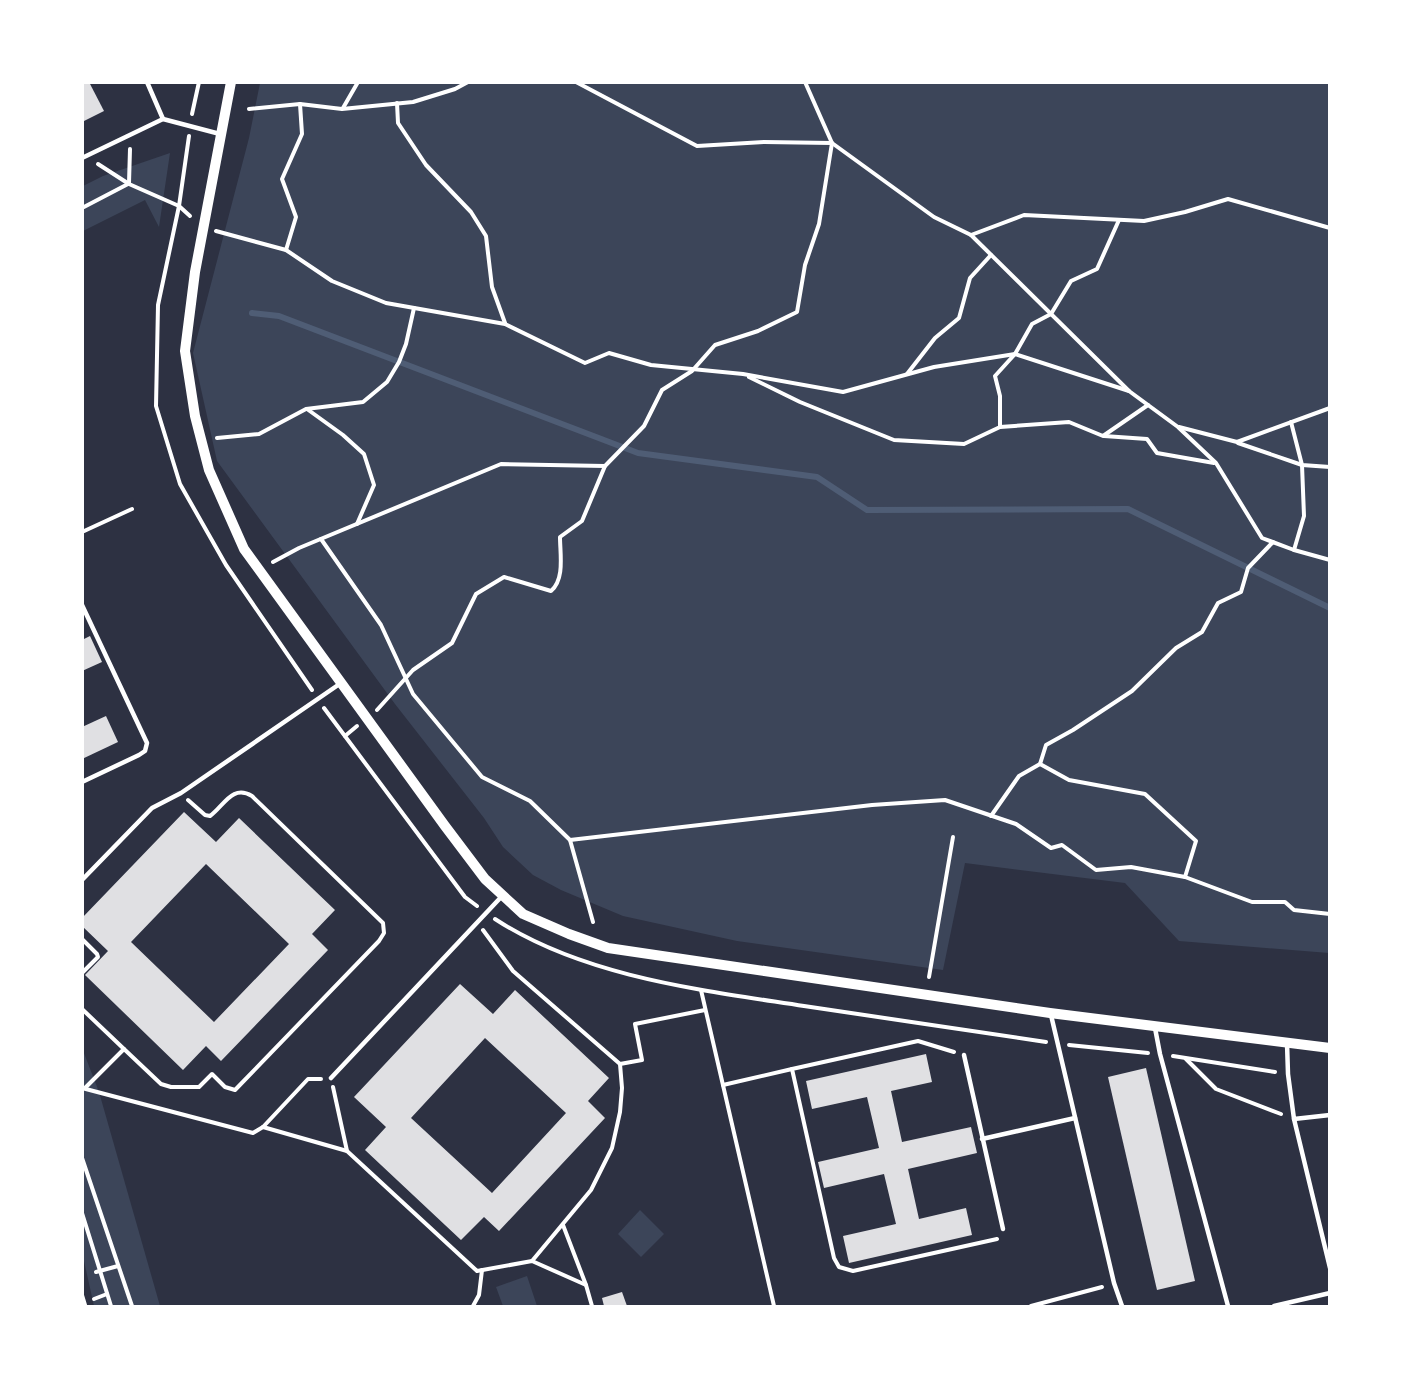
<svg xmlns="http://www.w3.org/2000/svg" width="1412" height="1389" font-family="'PT Sans Narrow',sans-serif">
<rect width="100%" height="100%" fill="#2d3142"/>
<g fill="#3c4559">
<polygon points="260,83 1329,83 1329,953 1179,941 1125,883 965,863 943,970 737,941 623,916 561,890 533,875 503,847 484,818 395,704 217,461 193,353 249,138"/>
<polygon points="170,153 159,227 145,200 83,231 83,186 103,176"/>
<polygon points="82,1048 99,1092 160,1306 94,1306 82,1252"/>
<polygon points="640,1210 664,1234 641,1257 618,1234"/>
<polygon points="527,1276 537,1306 503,1306 496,1287"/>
</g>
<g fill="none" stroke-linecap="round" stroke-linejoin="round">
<polyline stroke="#4f5d75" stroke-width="6" points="252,313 279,316 638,453 817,477 867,510 1128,509 1330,608"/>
</g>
<g fill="#e0e0e3" fill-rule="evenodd">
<polygon points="82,82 89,82 104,111 82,122"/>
<polygon points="90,636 102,662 82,671 82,640"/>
<polygon points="106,716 118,742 82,759 82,727"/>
<path d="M 184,812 L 216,842 L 239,818 L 335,910 L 312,934 L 328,950 L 221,1061 L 206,1046 L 183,1070 L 85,975 L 108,951 L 82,926 L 82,918 ZM 206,864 L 289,944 L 214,1022 L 131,942 Z"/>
<path d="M 460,984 L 493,1014 L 515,990 L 609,1078 L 588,1101 L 605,1118 L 499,1231 L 484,1217 L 461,1240 L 365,1150 L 386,1127 L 354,1097 ZM 485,1038 L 566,1113 L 492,1193 L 411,1118 Z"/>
<polygon points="926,1054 932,1082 891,1091 902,1142 971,1127 977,1153 908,1169 919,1219 966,1208 972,1235 849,1263 843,1236 896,1224 884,1174 824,1188 818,1162 879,1148 867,1097 812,1109 806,1081"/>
<polygon points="1146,1068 1195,1281 1157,1290 1108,1077"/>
<polygon points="622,1292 627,1306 604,1306 602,1298"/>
</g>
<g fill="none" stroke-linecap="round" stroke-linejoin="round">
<g stroke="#fff" stroke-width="4">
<polyline points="805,82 832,143 934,217 971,235 1129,391 1178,427 1216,463 1262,538 1294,550 1330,560"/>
<polyline points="397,103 398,123 426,165 471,212 486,236 492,287 505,323"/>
<polyline points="343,108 358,82"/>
<polyline points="249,109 300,104 342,109 413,102 455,89 468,82"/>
<polyline points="192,114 199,82"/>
<polyline points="189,136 179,206 158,305 156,406 180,484 226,565 312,690"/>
<polyline points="98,164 129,184 179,206 190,216"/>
<polyline points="129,183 130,149"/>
<polyline points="82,208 128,184"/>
<polyline points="216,231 286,250 332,281 386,303 505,324 585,363 609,353 651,365 743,374 843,392 934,367 1015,354 1129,391"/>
<polyline points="971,235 1024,215 1144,221 1185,212 1228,199 1330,228"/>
<polyline points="286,250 296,217 282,179 302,134 300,104"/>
<polyline points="907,374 935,338 959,318 970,278 991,255"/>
<polyline points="749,377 800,402 894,440 964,444 1000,427 1000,396 995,376 1015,354 1032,324 1051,314 1071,281 1097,269 1119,220"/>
<polyline points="307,409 343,435 364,454 374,485 357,524"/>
<polyline points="1291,422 1302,465 1304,516 1294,550"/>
<polyline points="1000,427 1069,422 1103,436 1148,405"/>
<polyline points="1179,427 1237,442 1330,408"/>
<polyline points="1104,436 1147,439 1157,453 1214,463"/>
<polyline points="217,438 259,434 306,409 363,402 387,382 399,362 406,344 414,308"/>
<polyline points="1238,443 1302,465 1330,467"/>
<polyline points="82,532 132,509"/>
<polyline points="321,539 381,625 413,694 482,777 530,801 570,840 593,922"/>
<polyline points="273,562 299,548 501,464 605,466"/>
<polyline points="324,708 465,897 477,906"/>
<path d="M 377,710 L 413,670 L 452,643 L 476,594 L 504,577 L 551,591 C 565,579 560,554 560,537 L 582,521 L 605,466 L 644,426 L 662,390 L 692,371 L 715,345 L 758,331 L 797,312 L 805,265 L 819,224 L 832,143 L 764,142 L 697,146 L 576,82"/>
<polyline points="345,736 357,726"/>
<polyline points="1040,764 1069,780 1145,794 1196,841 1185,877 1252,902 1285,902 1294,910 1330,914"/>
<polyline points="991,816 1019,776 1040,764 1046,745 1073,730 1132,691 1176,648 1202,632 1218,603 1241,592 1248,568 1273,542"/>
<polyline points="570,840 872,805 945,800 1016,824 1051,848 1062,845 1096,870 1131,867 1185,877"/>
<path d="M 495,919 C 584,977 701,990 804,1006 C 885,1018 965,1030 1046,1042"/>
<polyline points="483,930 513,971 620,1064 622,1088 620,1112 612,1148 591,1190 532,1261"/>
<polyline points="82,939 97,954 98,957 82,973"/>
<polyline points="929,977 953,837"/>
<polyline points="701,990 774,1306"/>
<polyline points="82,1009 124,1049 85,1088"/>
<polyline points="1069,1045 1148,1053"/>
<path d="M 124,1049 L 161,1084 L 171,1087 L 199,1087 L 212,1074 L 225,1087 L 235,1090 L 379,941 L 384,933 L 383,923 L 252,796 C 232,784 224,806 210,816 L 205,815 L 188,800"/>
<polyline points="954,1052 918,1041 792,1069 834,1258 839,1267 853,1271 997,1239"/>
<polyline points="1173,1056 1275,1072"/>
<polyline points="1186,1059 1216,1089 1281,1114"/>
<polyline points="620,1064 642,1060 635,1024 705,1010"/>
<polyline points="723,1085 792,1069"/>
<polyline points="333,1087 347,1151 477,1271 532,1261 586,1285"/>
<polyline points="82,1088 253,1133 263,1127 308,1079 321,1079"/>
<polyline points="263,1127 347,1151"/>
<polyline points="82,1158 132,1306"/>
<polyline points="82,1213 111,1306"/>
<polyline points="563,1225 586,1285 592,1306"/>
<polyline points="96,1272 118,1266"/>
<polyline points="94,1299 107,1294"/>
<polyline points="473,1306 479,1295 482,1270"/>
<polyline points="1031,1306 1102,1287"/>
</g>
<g stroke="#fff" stroke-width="4.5">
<polyline points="147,82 163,119"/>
<polyline points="82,158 163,119 220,134"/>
<polyline points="82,605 147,743 145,751 139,755 82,782"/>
<polyline points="82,880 152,808 181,793 341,683"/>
<polyline points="1051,1015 1114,1283 1122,1306"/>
<polyline points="1155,1028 1160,1054 1228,1306"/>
<polyline points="1287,1043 1288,1074 1294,1119 1330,1115"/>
<polyline points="964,1055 1003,1229"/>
<polyline points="331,1078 503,895"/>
<polyline points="1294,1119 1330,1268"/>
<polyline points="982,1139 1075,1118"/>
<polyline points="82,1296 85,1306"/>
<polyline points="1274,1306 1330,1293"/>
</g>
<polyline stroke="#fff" stroke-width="10" points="231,82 195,272 185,351 195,416 209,470 244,549 445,826 485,879 523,914 569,934 608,948 1050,1013 1330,1048"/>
</g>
<rect width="1412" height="1389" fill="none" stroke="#ffffff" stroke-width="168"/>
</svg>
